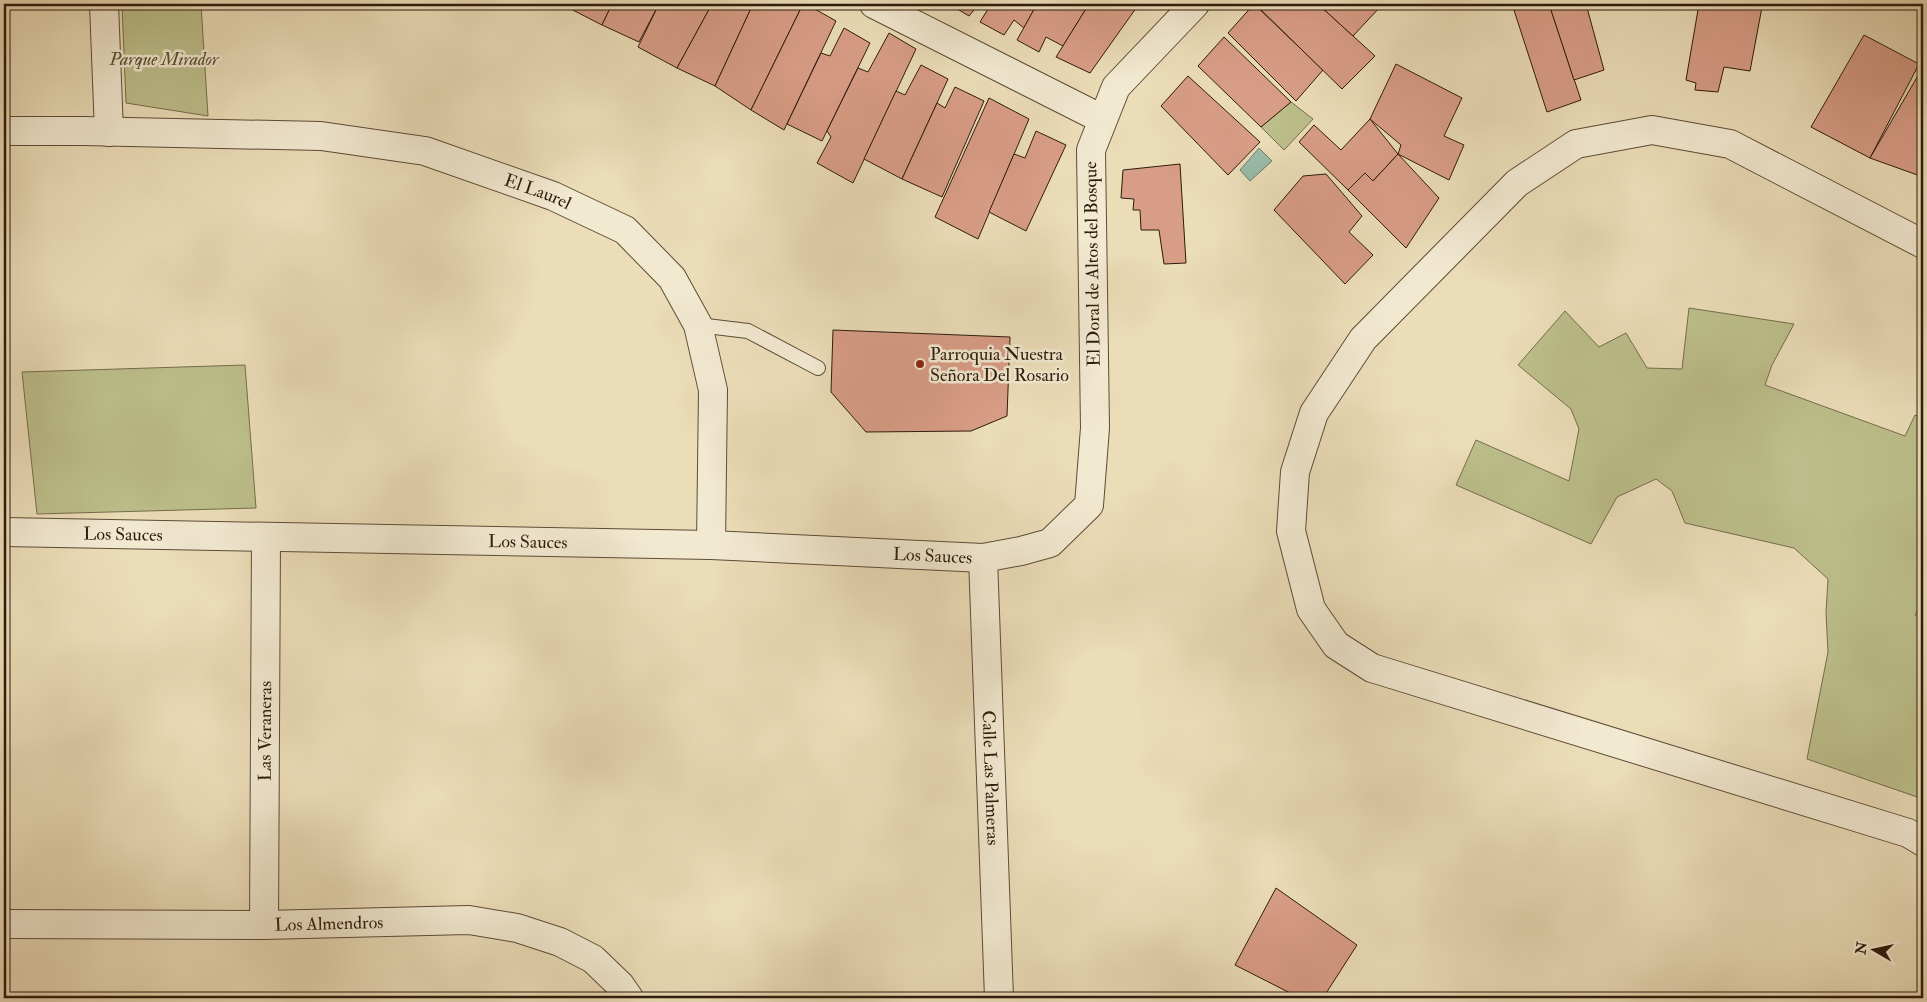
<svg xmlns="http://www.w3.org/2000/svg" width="1927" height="1002" font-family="'IM FELL Double Pica',serif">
<rect width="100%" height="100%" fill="#ebddb8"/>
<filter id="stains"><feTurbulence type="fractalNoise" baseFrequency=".004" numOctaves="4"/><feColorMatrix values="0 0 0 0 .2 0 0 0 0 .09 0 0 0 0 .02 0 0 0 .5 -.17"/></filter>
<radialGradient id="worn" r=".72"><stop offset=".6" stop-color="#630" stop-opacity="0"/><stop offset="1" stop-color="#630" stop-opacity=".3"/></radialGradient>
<g fill="#bcbf8b" stroke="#756d4c">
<polygon points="122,4 201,4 208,116 126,103"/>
<polygon points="1291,102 1313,119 1284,150 1261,127"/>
<polygon points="1689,308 1794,324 1772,365 1765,385 1905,436 1915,415 1923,418 1923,600 1915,615 1923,619 1923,799 1807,759 1828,652 1826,613 1828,579 1794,548 1685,523 1672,491 1656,479 1617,497 1591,544 1456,485 1476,440 1569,481 1579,429 1571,409 1518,365 1565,311 1599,347 1626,333 1647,368 1682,369"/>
<polygon points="245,365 256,508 37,514 22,372"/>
</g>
<polygon fill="#99bcab" stroke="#6e7c6b" points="1259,148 1272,161 1250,181 1240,170"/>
<g fill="#d89d86" stroke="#2e1b0c">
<polygon points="566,4 612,4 602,25 565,6"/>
<polygon points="612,4 659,4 639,42 602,25"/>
<polygon points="659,4 712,4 677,68 638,47"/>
<polygon points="712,4 753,4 715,86 677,68"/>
<polygon points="753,4 764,9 767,4 803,4 751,110 715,86"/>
<polygon points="803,4 806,4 836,21 784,130 751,110"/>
<polygon points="949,4 979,4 969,16"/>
<polygon points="991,4 1037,4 1024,28 1014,20 1004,35 980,22"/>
<polygon points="1037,4 1089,4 1063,46 1046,37 1039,52 1017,40"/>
<polygon points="1089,4 1139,4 1090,73 1056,57"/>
<polygon points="1254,4 1323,70 1296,101 1228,33"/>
<polygon points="1255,4 1318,4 1375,56 1342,89"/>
<polygon points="1318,4 1379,4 1381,6 1353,36"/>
<polygon points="1512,4 1549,4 1581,100 1547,112"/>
<polygon points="1549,4 1586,4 1604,70 1574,80"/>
<polygon points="1699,4 1748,4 1762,7 1750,71 1724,67 1718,92 1695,90 1696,83 1686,80"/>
<polygon points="844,28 870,43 822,141 787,124 821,53 830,56"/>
<polygon points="889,33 916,49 853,183 817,163 831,137 827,131 858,68 868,72"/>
<polygon points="1864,35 1919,64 1870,158 1811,127"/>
<polygon points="1224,37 1291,102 1261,127 1198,66"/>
<polygon points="1396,64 1462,98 1444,136 1464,145 1449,180 1398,154 1401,145 1370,119"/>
<polygon points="921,65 948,79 902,179 864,159 896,91 905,95"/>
<polygon points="1923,67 1923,177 1870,158"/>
<polygon points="1188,76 1260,142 1228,175 1161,106"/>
<polygon points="955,87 984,101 942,197 902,179 937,103 945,108"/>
<polygon points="989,98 1029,119 978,239 935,217"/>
<polygon points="1370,119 1398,154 1373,181 1365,173 1348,190 1299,142 1314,125 1341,150"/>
<polygon points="1036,131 1066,145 1026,231 989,212 1014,154 1025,158"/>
<polygon points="1398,154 1439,198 1406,248 1348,190 1365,173 1373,181"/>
<polygon points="1180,164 1186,263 1164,264 1159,230 1141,230 1140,210 1133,210 1134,199 1121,198 1123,170"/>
<polygon points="1326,174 1362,216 1349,232 1373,255 1345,284 1274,210 1303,176"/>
<polygon points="833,330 1010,337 1007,416 971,431 866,432 831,392"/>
<polygon points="1276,888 1357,945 1323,998 1300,998 1235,965"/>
</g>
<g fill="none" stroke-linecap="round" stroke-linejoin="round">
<defs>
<polyline id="lane" points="698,325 748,331 818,368"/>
<g id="street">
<polyline points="104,4 109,132"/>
<polyline points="874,4 1102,119"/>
<path id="s1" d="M 4,131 L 83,131 L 321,136 L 425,151 L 553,196 L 625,230 L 672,278 L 698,325 L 713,390 L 711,545"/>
<polyline points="1923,244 1730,144 1652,130 1576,144 1517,183 1363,339 1314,413 1295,472 1291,531 1311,609 1336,645 1372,668 1908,833 1923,842"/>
<path id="s2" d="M 4,532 L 711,545 L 983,558 L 1021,551 L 1050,543 L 1089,505 L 1095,428 L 1091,150 L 1116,87 L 1195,4"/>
<path id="s3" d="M 983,558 L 999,998"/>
<path id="s4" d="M 4,924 L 264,925 L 469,920 L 517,928 L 560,942 L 593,959 L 620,985 L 629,998"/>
<path id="s5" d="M 264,925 L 266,537"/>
</g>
</defs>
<use href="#lane" stroke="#5d4c37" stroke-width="16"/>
<use href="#street" stroke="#5d4c37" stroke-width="30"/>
<use href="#lane" stroke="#f2e9d1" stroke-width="14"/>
<use href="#street" stroke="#f2e9d1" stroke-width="28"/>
</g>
<circle fill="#8f2418" stroke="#f2e9d1" stroke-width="2" cx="920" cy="364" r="5"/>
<g text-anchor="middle" stroke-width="5" stroke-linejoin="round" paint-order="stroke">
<g font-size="18" font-style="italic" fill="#594c32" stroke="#f2e9d1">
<text x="164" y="65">Parque Mirador</text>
</g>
<g font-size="18" fill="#2e1b0c" stroke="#f2e9d1">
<text dy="6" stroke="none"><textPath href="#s1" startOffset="542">El Laurel</textPath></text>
<text transform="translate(1092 264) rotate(-91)" y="6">El Doral de Altos del Bosque</text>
<text dy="6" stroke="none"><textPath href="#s2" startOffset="119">Los Sauces</textPath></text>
<text dy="6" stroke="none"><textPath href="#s2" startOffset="524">Los Sauces</textPath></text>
<text dy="6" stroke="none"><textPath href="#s2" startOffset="929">Los Sauces</textPath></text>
<text dy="6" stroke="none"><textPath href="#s5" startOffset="194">Las Veraneras</textPath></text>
<text dy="6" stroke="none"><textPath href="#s3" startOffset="220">Calle Las Palmeras</textPath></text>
<text dy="6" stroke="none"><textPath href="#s4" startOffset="325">Los Almendros</textPath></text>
</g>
<g font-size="18" fill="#2e1b0c" stroke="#f2e9d1" text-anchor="start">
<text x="930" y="360">Parroquia Nuestra<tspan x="930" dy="21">Señora Del Rosario</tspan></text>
</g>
</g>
<rect width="1927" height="1002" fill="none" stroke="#ebddb8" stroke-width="20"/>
<rect x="5" y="5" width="1917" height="992" fill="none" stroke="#2e1b0c" stroke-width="2.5"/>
<rect x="10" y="10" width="1907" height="982" fill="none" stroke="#2e1b0c"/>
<g transform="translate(1874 950) rotate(279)" stroke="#f2e9d1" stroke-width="4" paint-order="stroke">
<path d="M0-4L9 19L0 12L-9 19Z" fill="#2e1b0c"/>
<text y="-8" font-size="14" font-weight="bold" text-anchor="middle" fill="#2e1b0c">N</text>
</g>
<rect width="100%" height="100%" filter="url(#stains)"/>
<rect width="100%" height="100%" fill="url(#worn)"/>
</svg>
